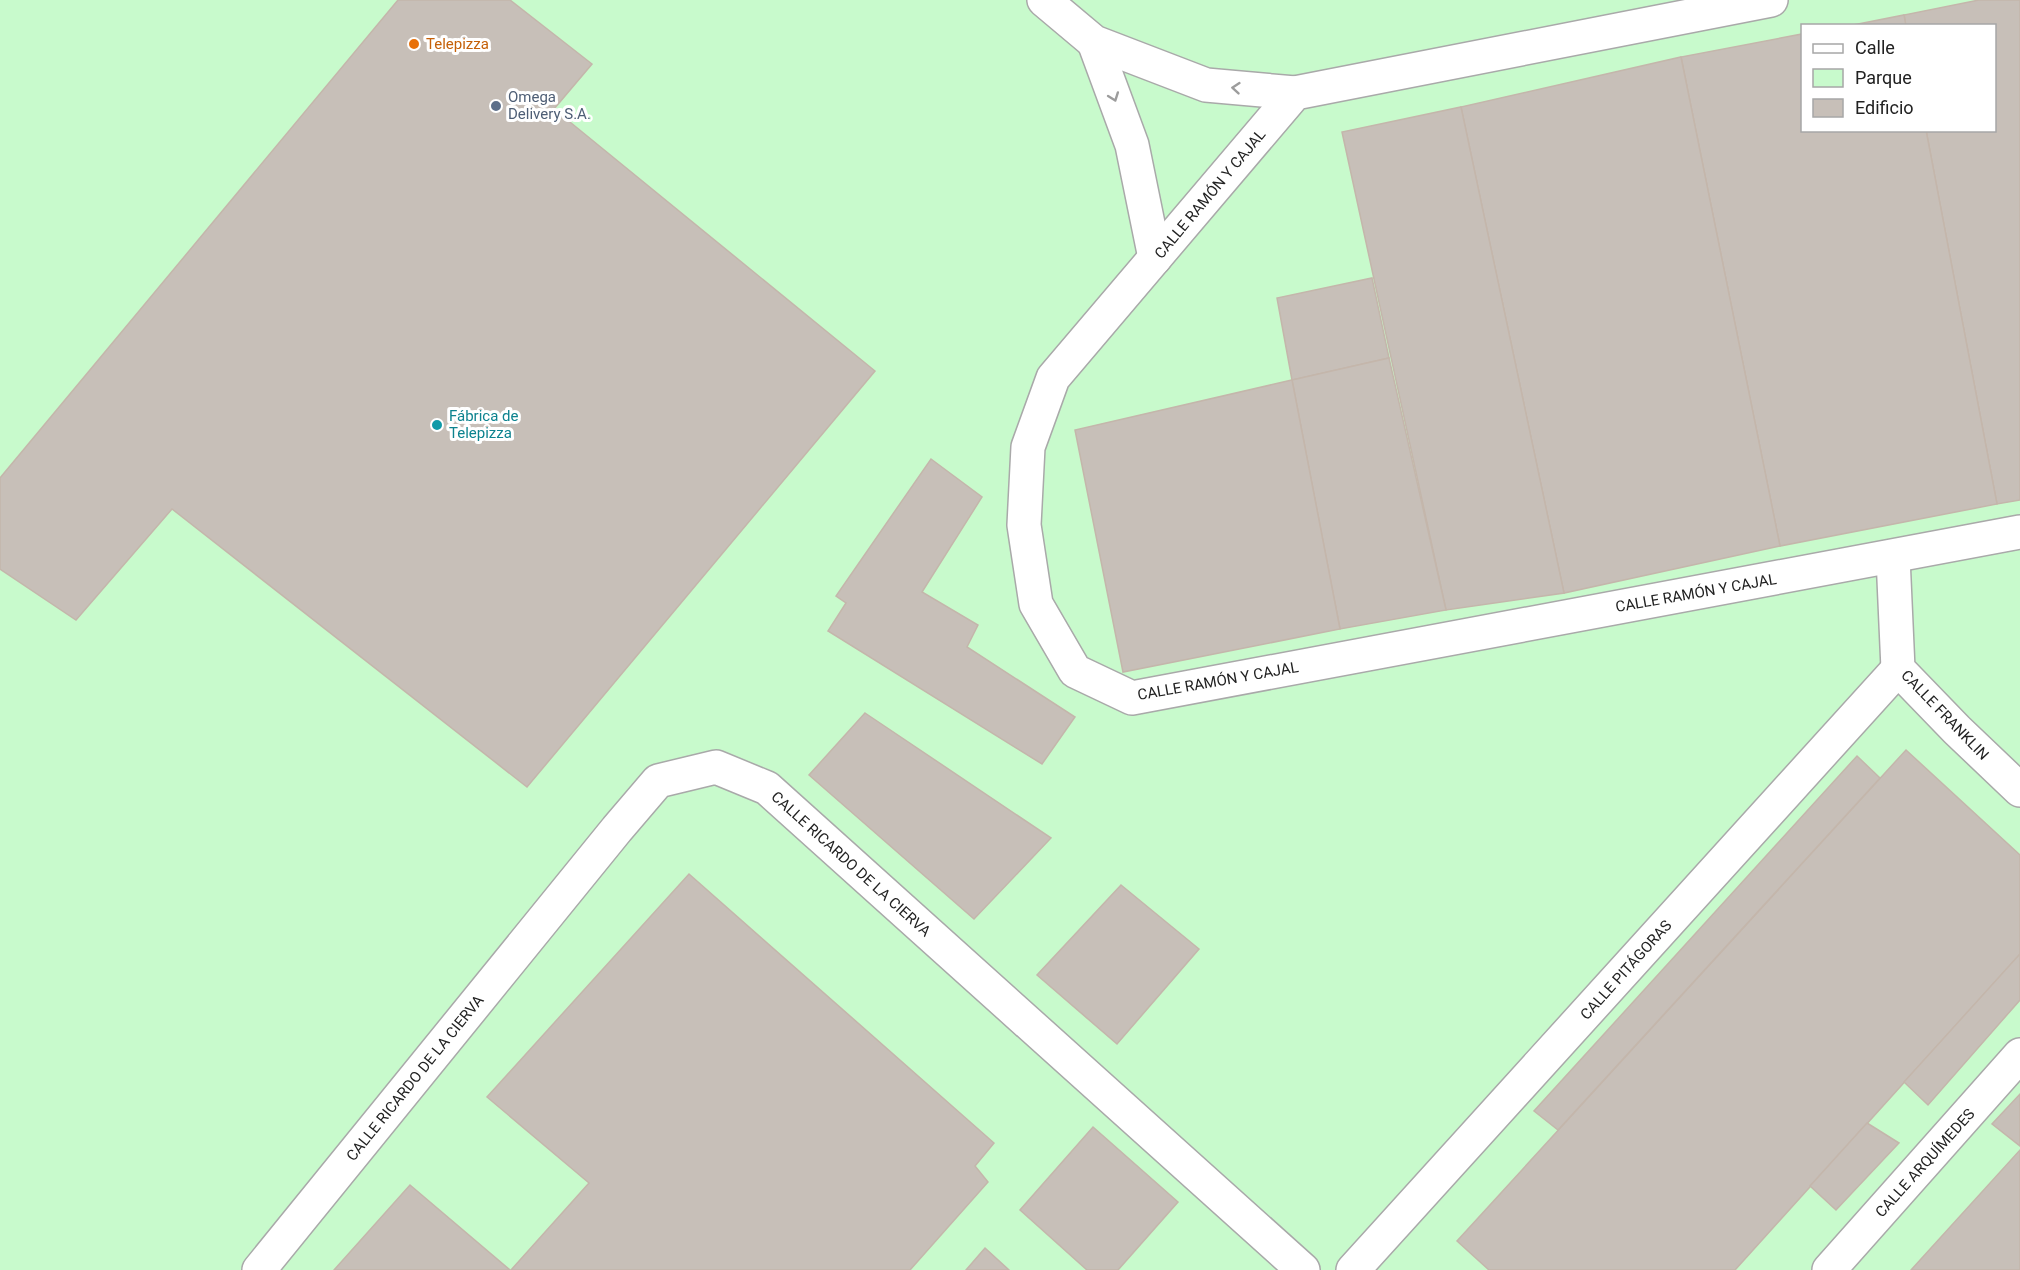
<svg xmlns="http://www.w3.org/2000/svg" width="2020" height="1270" font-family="Roboto,sans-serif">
<rect width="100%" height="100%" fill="#f2efe9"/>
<path fill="#c8facc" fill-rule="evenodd" d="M 0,0 L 2020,0 L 2020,1270 L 0,1270 ZM 1802,26 L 1994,26 L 1994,130 L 1802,130 Z"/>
<g fill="#c7bfb8" stroke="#c4b6ab" stroke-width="1.5">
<polygon points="398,0 510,0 592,64 554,109 875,371 527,787 172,509 76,620 0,569 0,478"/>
<polygon points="1979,0 2020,0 2020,500 1997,504 1926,130 1994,130 1994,26 1906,26 1904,15"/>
<polygon points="1904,15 1906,26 1848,26"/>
<polygon points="1802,34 1802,130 1926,130 1997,504 1780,546 1681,57"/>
<polygon points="1681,57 1780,546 1564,593 1461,107"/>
<polygon points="1461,107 1564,593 1446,610 1342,132"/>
<polygon points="1372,278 1389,358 1292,380 1277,298"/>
<polygon points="1389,358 1446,610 1340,629 1292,380"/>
<polygon points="1292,380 1340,629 1123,672 1075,430"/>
<polygon points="931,459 982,497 922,592 978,625 967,647 1075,717 1042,764 828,631 846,603 836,596"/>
<polygon points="865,713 1051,838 974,919 809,775"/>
<polygon points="1906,750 2020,855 2020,954 1735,1270 1489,1270 1457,1241"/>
<polygon points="1857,756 1880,778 1558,1130 1534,1111"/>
<polygon points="689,874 994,1143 975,1166 988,1182 910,1270 511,1270 589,1183 487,1097"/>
<polygon points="1121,885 1199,949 1117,1044 1037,975"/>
<polygon points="2020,954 2020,1000 1928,1105 1904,1082"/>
<polygon points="2020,1094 2020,1146 1992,1124"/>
<polygon points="1867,1123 1899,1143 1836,1210 1810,1186"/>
<polygon points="1093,1127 1178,1202 1118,1270 1087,1270 1020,1210"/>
<polygon points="2020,1150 2020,1270 1911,1270"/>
<polygon points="410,1185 510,1270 334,1270"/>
<polygon points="985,1248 1009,1270 966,1270"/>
</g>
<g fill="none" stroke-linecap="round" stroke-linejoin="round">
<defs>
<g id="street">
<polyline points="1044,0 1094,42 1206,85 1295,93"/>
<polyline points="1771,0 1295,93 1053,378 1028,447 1024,525 1036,604 1075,671 1132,698 2020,532"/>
<polyline points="1094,42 1132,145 1155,258"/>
<polyline points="1893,557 1898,669 1957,730 2020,790"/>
<polyline points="259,1270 617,829 658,781 716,767 767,788 1303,1270"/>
<polyline points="1353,1270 1898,669"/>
<polyline points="1829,1270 2020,1055"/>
</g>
</defs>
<use href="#street" stroke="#a9a9a9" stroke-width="36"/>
<use href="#street" stroke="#fff" stroke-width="33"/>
</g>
<defs><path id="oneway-chevron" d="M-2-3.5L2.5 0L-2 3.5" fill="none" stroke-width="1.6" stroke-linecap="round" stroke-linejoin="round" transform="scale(1.5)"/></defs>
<g stroke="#9c9c9c">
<use href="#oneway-chevron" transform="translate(1236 88) rotate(-175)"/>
<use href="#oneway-chevron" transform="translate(1114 97) rotate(70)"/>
</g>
<circle fill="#e8710a" stroke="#fff" stroke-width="2" cx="414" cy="44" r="6"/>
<circle fill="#5c6f8a" stroke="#fff" stroke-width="2" cx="496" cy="106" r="6"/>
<circle fill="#0f9aa8" stroke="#fff" stroke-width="2" cx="437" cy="425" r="6"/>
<g text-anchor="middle" stroke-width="6" stroke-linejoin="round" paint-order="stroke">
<g font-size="15" fill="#c56008" stroke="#fff" text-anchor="start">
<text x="426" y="49">Telepizza</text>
</g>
<g font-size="15" fill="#4e5e75" stroke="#fff" text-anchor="start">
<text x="508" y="102">Omega<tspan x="508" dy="17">Delivery S.A.</tspan></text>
</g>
<g font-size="15" fill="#222" stroke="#fff">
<text transform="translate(1210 194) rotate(-50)" y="5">CALLE RAMÓN Y CAJAL</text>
<text transform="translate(1696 593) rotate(-10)" y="5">CALLE RAMÓN Y CAJAL</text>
<text transform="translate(1218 681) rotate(-10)" y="5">CALLE RAMÓN Y CAJAL</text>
<text transform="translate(1945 715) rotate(46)" y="5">CALLE FRANKLIN</text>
<text transform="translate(851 864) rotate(42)" y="5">CALLE RICARDO DE LA CIERVA</text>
<text transform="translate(1626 970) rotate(-48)" y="5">CALLE PITÁGORAS</text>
<text transform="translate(415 1078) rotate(-51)" y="5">CALLE RICARDO DE LA CIERVA</text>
<text transform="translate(1925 1163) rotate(-48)" y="5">CALLE ARQUÍMEDES</text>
</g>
<g font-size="15" fill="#0d838f" stroke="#fff" text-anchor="start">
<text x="449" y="421">Fábrica de<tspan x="449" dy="17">Telepizza</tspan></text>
</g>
</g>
<rect x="1801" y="24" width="195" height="108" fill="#ffffff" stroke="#a7a7a7" stroke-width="1.5"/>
<rect x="1813" y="44" width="30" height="9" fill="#ffffff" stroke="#a7a7a7" stroke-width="1.5"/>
<text x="1855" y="54" font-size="18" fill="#222222">Calle</text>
<rect x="1813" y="69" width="30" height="18" fill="#c8facc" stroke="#a7a7a7" stroke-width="1.5"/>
<text x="1855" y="84" font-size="18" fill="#222222">Parque</text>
<rect x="1813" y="99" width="30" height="18" fill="#c7bfb8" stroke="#a7a7a7" stroke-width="1.5"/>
<text x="1855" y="114" font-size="18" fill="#222222">Edificio</text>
</svg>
